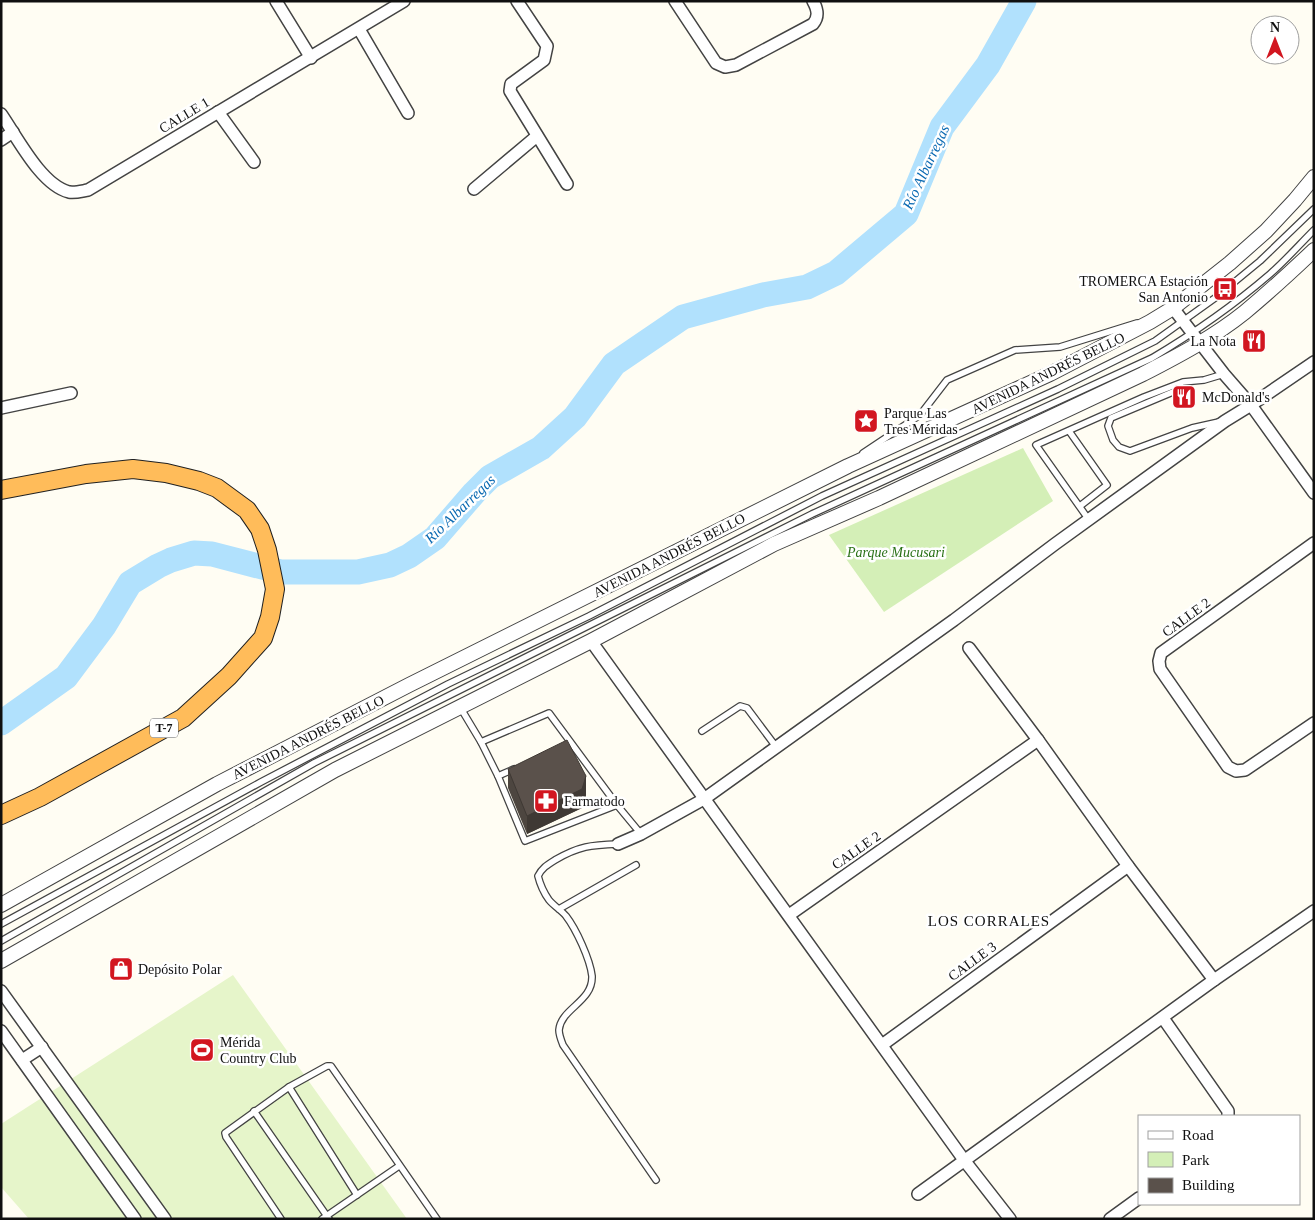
<svg xmlns="http://www.w3.org/2000/svg" width="1315" height="1220" font-family="Georgia,serif">
<rect width="100%" height="100%" fill="#fffdf3"/>
<polygon fill="#d4efb7" points="1023,448 1053,501 884,612 829,535"/>
<polygon fill="#e6f5ca" points="233,975 407,1219 29,1219 1,1187 1,1124"/>
<g fill="none" stroke-linecap="round" stroke-linejoin="round">
<polyline stroke="#b1e1fd" stroke-width="25" points="1,723 66,677 104,626 130,583 158,566 171,560 194,553 212,554 281,572 358,572 390,565 409,556 435,538 474,493 490,477 541,448 575,417 614,364 683,317 763,295 807,287 836,273 906,214 942,127 988,65 1024,1"/>
<defs>
<g id="service">
<polyline points="1180,389 1111,418 1108,426 1113,440 1119,447 1130,451 1192,428 1219,422"/>
<polyline points="1069,431 1107,485 1080,506"/>
<polyline points="863,453 920,415 947,380 1015,350 1060,347 1137,323"/>
<polyline points="1089,520 1036,445 1144,397 1183,382 1204,380 1224,374"/>
<polyline points="460,707 481,742 498,776 525,841 617,805"/>
<polyline points="702,731 740,706 747,708 777,748"/>
<polyline points="481,742 549,713 617,805 641,834"/>
<polyline points="498,776 514,769"/>
<path d="M 618,844 C 591,845 579,846 555,860 C 547,865 542,868 538,876 C 540,884 544,893 549,900 C 554,906 561,910 566,916 C 576,929 590,959 592,976 C 593,1002 561,1008 559,1030 C 559,1034 561,1040 563,1045 L 656,1180"/>
<polyline points="559,909 636,865"/>
<polyline points="1,924 261,782 448,684 589,616 822,496 1058,389 1155,341 1215,298 1260,261 1314,209"/>
<path d="M 1,941 L 314,763 L 812,514 L 1152,358 C 1194,333 1234,305 1270,274 C 1286,260 1299,245 1314,230"/>
<polyline points="289,1087 357,1195"/>
<polyline points="254,1111 329,1219"/>
<polyline points="281,1219 226,1137 225,1133 289,1087 327,1066 331,1066 437,1219"/>
<polyline points="322,1219 399,1166"/>
</g>
<g id="minor">
<polyline points="276,1 311,58"/>
<polyline points="517,1 547,46 544,60 511,84 510,91 567,184"/>
<path d="M 675,1 L 716,63 L 725,67 L 736,65 L 813,24 C 819,17 818,10 813,1"/>
<polyline points="359,29 408,113"/>
<polyline points="218,112 254,162"/>
<path d="M 1,114 C 17,137 41,185 69,192 C 75,193 82,191 88,190 L 404,1"/>
<polyline points="1,140 13,132"/>
<polyline points="474,189 537,136"/>
<polyline points="1173,308 1224,374 1251,405 1314,493"/>
<polyline points="1,408 71,393"/>
<polyline points="1314,543 1161,653 1159,661 1160,669 1228,767 1236,771 1245,770 1314,723"/>
<polyline points="591,641 964,1160 1010,1219"/>
<polyline points="969,648 1038,740 1128,866 1214,980"/>
<polyline points="618,844 641,834 704,799 954,620 1055,544 1225,421 1251,405 1314,362"/>
<polyline points="789,915 1038,740"/>
<polyline points="1,991 165,1219"/>
<polyline points="1163,1018 1228,1111 1228,1116"/>
<polyline points="1,1031 135,1219"/>
<polyline points="882,1045 1128,866"/>
<polyline points="22,1060 42,1047"/>
<polyline points="918,1194 1214,980 1314,911"/>
<polyline points="1110,1219 1139,1198"/>
</g>
<g id="tertiary">
<polyline points="1,905 217,784 409,685 848,466 1050,374 1150,322 1173,308 1230,263 1266,231 1295,200 1314,177"/>
<path d="M 1,961 L 335,770 L 591,641 L 774,544 L 879,498 L 1143,374 C 1178,356 1214,337 1245,312 C 1269,292 1292,271 1314,250"/>
</g>
<polyline id="trunk" points="1,490 86,474 133,469 166,473 199,481 217,488 247,510 260,529 267,550 275,589 270,617 263,638 229,676 183,718 40,797 1,815"/>
</defs>
<use href="#service" stroke="#434343" stroke-width="8"/>
<use href="#minor" stroke="#434343" stroke-width="14"/>
<use href="#tertiary" stroke="#434343" stroke-width="16"/>
<use href="#trunk" stroke="#212121" stroke-width="20"/>
<use href="#service" stroke="#fff" stroke-width="5.5"/>
<use href="#minor" stroke="#fff" stroke-width="11"/>
<use href="#tertiary" stroke="#fff" stroke-width="14"/>
<use href="#trunk" stroke="#ffbc5a" stroke-width="18"/>
</g>
<polygon fill="#4d4640" points="508,769 586,795 582,808 527,834 508,788"/>
<polygon fill="#3f3934" points="586,776 586,795 582,808 527,834 527,816"/>
<polygon fill="#5a514b" stroke="#3f3934" points="567,740 586,776 582,789 527,816 508,769"/>
<defs>
<symbol id="bus-square" viewBox="-11 -11 22 22"><rect x="-9" y="-9" width="18" height="18" rx="4" fill="#d21620" stroke="#fff"/><path d="M-5-6H5V4H4V6H2V4H-2V6H-4V4H-5ZM-3.5-4V0h7V-4ZM-3.5 1.2v1.5H-2V1.2ZM2 1.2v1.5H3.5V1.2Z" fill="#fff"/></symbol>
<symbol id="restaurant-square" viewBox="-11 -11 22 22"><rect x="-9" y="-9" width="18" height="18" rx="4" fill="#d21620" stroke="#fff"/><path d="M-5-6h1v4h1v-4h1v4h1v-4h1v5L-1.5 .5V6h-2V.5L-5-1ZM5-6V6H3V1.5H1.5Q1.5-4 5-6Z" fill="#fff"/></symbol>
<symbol id="sight-square" viewBox="-11 -11 22 22"><rect x="-9" y="-9" width="18" height="18" rx="4" fill="#d21620" stroke="#fff"/><path d="M0-6L1.8-2.2L6-1.7L2.9 1.2L3.7 5.4L0 3.3L-3.7 5.4L-2.9 1.2L-6-1.7L-1.8-2.2Z" fill="#fff"/></symbol>
<symbol id="pharmacy-square" viewBox="-11 -11 22 22"><rect x="-9" y="-9" width="18" height="18" rx="4" fill="#d21620" stroke="#fff"/><path d="M-2-6h4v4h4v4h-4v4h-4v-4h-4v-4h4Z" fill="#fff"/></symbol>
<symbol id="shop-square" viewBox="-11 -11 22 22"><rect x="-9" y="-9" width="18" height="18" rx="4" fill="#d21620" stroke="#fff"/><path d="M-5-2.5h2.3a2.7 3.5 0 0 1 5.4 0H5L5.5 6h-11ZM-1.5-2.5h3a1.5 2.3 0 0 0-3 0Z" fill="#fff"/></symbol>
<symbol id="stadium-square" viewBox="-11 -11 22 22"><rect x="-9" y="-9" width="18" height="18" rx="4" fill="#d21620" stroke="#fff"/><path d="M0-5a6.5 5 0 1 0 0 10a6.5 5 0 1 0 0-10ZM-3.5-1.8h7v3.6h-7Z" fill="#fff"/></symbol>
</defs>
<g fill-rule="evenodd">
<use href="#bus-square" x="1211" y="275" width="28" height="28"/>
<use href="#restaurant-square" x="1240" y="327" width="28" height="28"/>
<use href="#restaurant-square" x="1170" y="383" width="28" height="28"/>
<use href="#sight-square" x="852" y="407" width="28" height="28"/>
<use href="#pharmacy-square" x="532" y="787" width="28" height="28"/>
<use href="#shop-square" x="107" y="955" width="28" height="28"/>
<use href="#stadium-square" x="188" y="1036" width="28" height="28"/>
</g>
<g text-anchor="middle" stroke-width="5" stroke-linejoin="round" paint-order="stroke">
<rect fill="#fff" stroke="#585858" stroke-width="1" x="150" y="718.5" width="28" height="19" rx="4"/>
<g font-size="12" font-weight="bold" fill="#101010">
<text x="164" y="732">T-7</text>
</g>
<g font-size="14" fill="#101010" stroke="#fff">
<text transform="translate(184 115) rotate(-31)" y="5">CALLE 1</text>
<text transform="translate(1048 373) rotate(-26)" y="5">AVENIDA ANDRÉS BELLO</text>
<text transform="translate(669 555) rotate(-27)" y="5">AVENIDA ANDRÉS BELLO</text>
<text transform="translate(1186 617) rotate(-36)" y="5">CALLE 2</text>
<text transform="translate(308 737) rotate(-27)" y="5">AVENIDA ANDRÉS BELLO</text>
<text transform="translate(856 850) rotate(-35)" y="5">CALLE 2</text>
<text transform="translate(972 961) rotate(-36)" y="5">CALLE 3</text>
</g>
<g font-size="14" fill="#101010" stroke="#fff" text-anchor="start">
<text x="1208" y="286" text-anchor="end">TROMERCA Estación<tspan x="1208" dy="16">San Antonio</tspan></text>
<text x="1236" y="346" text-anchor="end">La Nota</text>
<text x="1202" y="402">McDonald's</text>
<text x="884" y="418">Parque Las<tspan x="884" dy="16">Tres Méridas</tspan></text>
<text x="564" y="806">Farmatodo</text>
<text x="138" y="974">Depósito Polar</text>
<text x="220" y="1047">Mérida<tspan x="220" dy="16">Country Club</tspan></text>
</g>
<g font-size="14" font-style="italic" fill="#2a7117" stroke="#fff">
<text x="896" y="557">Parque Mucusari</text>
</g>
<g font-size="15" font-style="italic" fill="#0969b2" stroke="#fff">
<text transform="translate(926 167) rotate(-65)" y="5">Río Albarregas</text>
<text transform="translate(460 509) rotate(-44)" y="5">Río Albarregas</text>
</g>
<g font-size="15" letter-spacing="1" fill="#101010" stroke="#fff">
<text x="989" y="926">LOS CORRALES</text>
</g>
</g>
<rect width="1315" height="1220" fill="none" stroke="#101010" stroke-width="5"/>
<rect x="1138" y="1115" width="162" height="90" fill="#ffffff" stroke="#9f9f9f"/>
<rect x="1148" y="1131" width="25" height="8" fill="#ffffff" stroke="#9f9f9f"/>
<text x="1182" y="1140" font-size="15" fill="#101010">Road</text>
<rect x="1148" y="1152" width="25" height="15" fill="#d4efb7" stroke="#9f9f9f"/>
<text x="1182" y="1165" font-size="15" fill="#101010">Park</text>
<rect x="1148" y="1178" width="25" height="15" fill="#5a514b" stroke="#9f9f9f"/>
<text x="1182" y="1190" font-size="15" fill="#101010">Building</text>
<g transform="translate(1275 40)"><circle r="24" fill="#ffffff" stroke="#9f9f9f"/>
<path d="M0-4L9 19L0 12L-9 19Z" fill="#d21620"/>
<text y="-8" font-size="14" font-weight="bold" text-anchor="middle" fill="#101010">N</text>
</g>
</svg>
